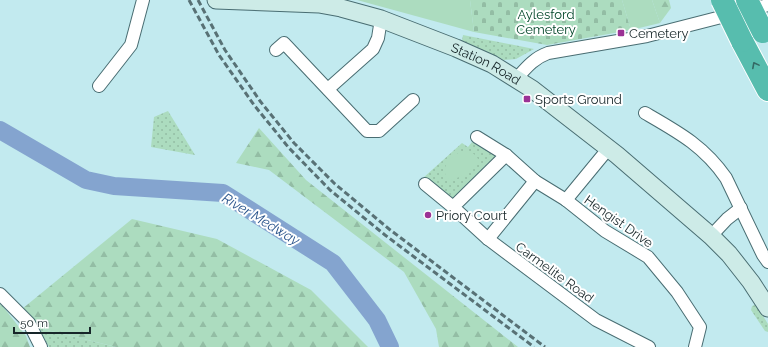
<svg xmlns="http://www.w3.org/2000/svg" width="768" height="347" font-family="Raleway,sans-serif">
<defs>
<pattern id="grass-dots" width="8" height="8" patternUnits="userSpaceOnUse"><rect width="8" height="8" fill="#acdcbf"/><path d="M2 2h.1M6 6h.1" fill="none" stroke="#93bda4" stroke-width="1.8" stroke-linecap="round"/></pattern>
<pattern id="forest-firs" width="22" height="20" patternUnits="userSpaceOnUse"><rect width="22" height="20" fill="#acdcbf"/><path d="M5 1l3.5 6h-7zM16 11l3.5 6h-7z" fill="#93bda4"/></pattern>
<pattern id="cemetery-stones" width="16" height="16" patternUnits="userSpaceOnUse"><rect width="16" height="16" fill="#acdcbf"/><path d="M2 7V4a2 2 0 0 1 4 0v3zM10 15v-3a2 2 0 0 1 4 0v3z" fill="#93bda4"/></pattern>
</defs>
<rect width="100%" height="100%" fill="#c2eaef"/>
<g fill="url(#grass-dots)">
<polygon points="463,35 534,49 516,59 504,60 462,41"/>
<polygon points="168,111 195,155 151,147 154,117"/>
<path d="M 472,142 C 481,148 491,148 497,158 L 494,163 L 489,163 L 463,189 L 462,193 C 459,196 456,200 451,199 C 444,199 429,183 423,178 L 462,143 L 468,147 Z"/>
<polygon points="755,305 757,306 768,324 768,332 765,331 751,310 752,306"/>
<polygon points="39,328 116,347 49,347"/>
</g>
<g fill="url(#forest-firs)">
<polygon points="652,0 669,0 671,8 660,23"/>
<polygon points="259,128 306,180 518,347 439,347 436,329 404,272 269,170 236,163"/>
<polygon points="132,219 217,239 311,290 368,347 116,347 39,328 22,309"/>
<polygon points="1,304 26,336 30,347 0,347 0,305"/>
</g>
<polygon fill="url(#cemetery-stones)" points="470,0 622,0 631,30 547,45 474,32"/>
<g fill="#acdcbf">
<polygon points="357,0 470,0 474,32"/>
<polygon points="622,0 652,0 660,23 631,30"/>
<path d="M 462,151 L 474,154 L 479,160 L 464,175 L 452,180 L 446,178 C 442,163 450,157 462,151 Z"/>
</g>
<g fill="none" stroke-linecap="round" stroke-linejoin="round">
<polyline stroke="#84a4cf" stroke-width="18" points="0,130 86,180 114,186 223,193 333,263 377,320 390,347"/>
<defs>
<g id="street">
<polyline points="276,50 284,43 367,131 379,131 413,100"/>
<path d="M 517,78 C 526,68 534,58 548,53 L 647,36 L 768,5"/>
<polyline points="99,86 131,45 143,0"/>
<polyline points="328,89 373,49 378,38 381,19"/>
<path d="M 645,113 C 678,132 704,146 726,178 L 763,255 L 768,262"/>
<polyline points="477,137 506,155 535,181 566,200 605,231 648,257 677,292 700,327 695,347"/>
<polyline points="506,155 453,207 488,239 596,320 649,347"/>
<polyline points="425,184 453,207"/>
<polyline points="566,200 608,149"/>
<polyline points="711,236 727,219 741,208"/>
<polyline points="488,239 535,181"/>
<polyline points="0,294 29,323 41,347"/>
</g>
<g id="secondary">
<path id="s1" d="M 216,0 L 319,4 L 341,8 L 381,19 L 456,48 L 492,64 L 532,89 L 617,155 L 711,236 L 729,254 L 751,282 L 768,308"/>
</g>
<polyline id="highway" points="742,41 768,90"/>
</defs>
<use href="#street" stroke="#496d72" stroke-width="14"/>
<use href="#secondary" stroke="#496d72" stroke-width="19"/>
<use href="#highway" stroke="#fff" stroke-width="24"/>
<use href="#street" stroke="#fff" stroke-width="12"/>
<use href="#secondary" stroke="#cdebe7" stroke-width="17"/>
<use href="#highway" stroke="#57bdae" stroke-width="22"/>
<g stroke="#587175" stroke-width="3" stroke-dasharray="6 3" stroke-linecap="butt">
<polyline points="189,0 219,55 254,105 289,148 330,190 385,235 534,347"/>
<polyline points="198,0 225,50 260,101 294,143 335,184 389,229 545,347"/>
</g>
<defs>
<g id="highway-bridge">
<polyline points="722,0 742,41"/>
<polyline points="747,0 763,32"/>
</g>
</defs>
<use href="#highway-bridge" stroke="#fff" stroke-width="24" stroke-linecap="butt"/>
<use href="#highway-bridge" stroke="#57bdae" stroke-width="22"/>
</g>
<defs><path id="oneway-chevron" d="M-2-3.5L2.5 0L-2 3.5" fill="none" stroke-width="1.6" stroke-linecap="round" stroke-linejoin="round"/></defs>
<use stroke="#346a65" href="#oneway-chevron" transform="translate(755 65) rotate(-118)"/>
<g fill="#9b3295" stroke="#fff" stroke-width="1.5">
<rect x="617" y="29" width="8" height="8" rx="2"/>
<rect x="523" y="95" width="8" height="8" rx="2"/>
<circle cx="428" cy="215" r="4"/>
</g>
<g text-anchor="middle" stroke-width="4" stroke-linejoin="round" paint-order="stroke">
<g font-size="13" fill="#004528" stroke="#fff">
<text x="546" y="19">Aylesford<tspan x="546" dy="15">Cemetery</tspan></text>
</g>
<g font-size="13" fill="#172629" stroke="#fff" text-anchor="start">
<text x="629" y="38">Cemetery</text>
<text x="535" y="104">Sports Ground</text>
<text x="436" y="220">Priory Court</text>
</g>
<g font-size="13" fill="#172629" stroke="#fff">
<text dy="5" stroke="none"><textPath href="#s1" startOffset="281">Station Road</textPath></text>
<text transform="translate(619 221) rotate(35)" y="5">Hengist Drive</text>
<text transform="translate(555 272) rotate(36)" y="5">Carmelite Road</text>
</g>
<g font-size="14" font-style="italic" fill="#2b558c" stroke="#fff">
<text transform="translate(261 219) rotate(31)" y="5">River Medway</text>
</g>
</g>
<path d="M14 327v6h76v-6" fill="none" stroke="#172629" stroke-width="2"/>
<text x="20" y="327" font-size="12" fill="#172629" stroke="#ffffff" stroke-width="3" paint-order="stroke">50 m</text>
</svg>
